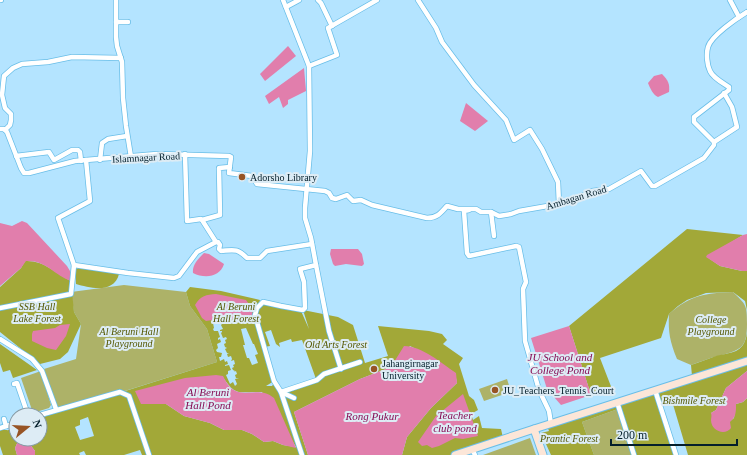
<svg xmlns="http://www.w3.org/2000/svg" width="747" height="455" font-family="Georgia,serif">
<rect width="100%" height="100%" fill="#b4e4ff"/>
<g fill="#adb268">
<polygon points="124,285 186,292 190,306 207,329 217,362 58,412 44,369 76,359 81,324 74,312 71,292"/>
<path d="M 733,292 C 746,305 747,304 747,324 C 747,349 740,350 718,356 C 709,358 700,362 691,365 L 677,359 C 670,342 668,332 669,314 C 690,295 706,293 733,292 Z"/>
<polygon points="41,371 51,405 49,408 33,413 21,378"/>
<polygon points="507,379 511,392 484,401 479,389"/>
<polygon points="618,409 634,455 594,455 582,422"/>
<polygon points="530,438 536,455 483,455"/>
</g>
<g fill="#a2a838" fill-rule="evenodd">
<polygon points="687,229 743,235 707,257 720,266 742,271 747,271 747,310 745,301 733,292 706,293 687,300 678,306 669,314 661,338 600,358 612,389 591,395 569,326"/>
<path d="M 25,261 C 44,260 55,273 71,281 L 74,312 L 81,324 L 68,352 L 60,359 L 40,364 L 0,332 L 0,287 L 21,268 Z"/>
<path d="M 79,268 L 119,274 C 114,294 90,288 76,284 L 75,269 Z"/>
<path d="M 190,287 L 221,291 L 260,300 L 258,306 L 263,302 L 301,311 L 309,329 L 303,310 L 338,317 L 353,325 L 365,363 L 388,356 L 378,326 L 429,331 L 442,334 L 447,340 L 443,344 L 463,358 L 459,364 L 469,396 L 474,400 L 478,410 L 471,414 L 473,420 L 479,416 L 482,428 L 501,429 L 503,438 L 455,455 L 402,455 L 407,437 L 431,408 L 457,383 L 455,373 L 428,355 L 410,346 L 391,367 L 360,379 L 294,412 L 308,455 L 142,455 L 140,450 L 124,455 L 86,455 L 84,451 L 79,453 L 80,455 L 35,455 L 35,451 L 26,439 L 40,439 L 40,418 L 217,362 L 207,329 L 190,306 L 186,292 ZM 217,322 L 222,324 L 221,325 L 223,329 L 220,330 L 220,331 L 222,331 L 222,332 L 221,333 L 223,338 L 226,337 L 227,339 L 225,340 L 226,343 L 224,344 L 225,347 L 227,348 L 225,349 L 227,353 L 229,353 L 227,354 L 228,357 L 231,356 L 232,359 L 231,361 L 234,360 L 235,364 L 233,365 L 234,367 L 232,368 L 233,370 L 235,371 L 234,372 L 236,371 L 237,374 L 235,375 L 236,378 L 239,378 L 235,379 L 237,384 L 235,386 L 233,382 L 230,384 L 226,375 L 228,374 L 228,371 L 231,370 L 229,365 L 225,366 L 225,365 L 228,364 L 227,361 L 225,362 L 224,359 L 220,361 L 219,357 L 221,357 L 222,353 L 217,352 L 216,350 L 218,348 L 217,344 L 221,342 L 220,339 L 218,340 L 218,338 L 220,337 L 218,331 L 214,331 L 213,329 L 214,328 L 213,323 ZM 246,328 L 253,344 L 254,344 L 258,354 L 255,355 L 258,363 L 252,365 L 249,358 L 247,358 L 243,345 L 245,345 L 241,329 ZM 271,330 L 276,344 L 280,347 L 279,343 L 291,339 L 292,342 L 302,340 L 316,379 L 281,392 L 275,382 L 272,386 L 266,386 L 274,381 L 264,347 L 270,346 L 265,332 ZM 222,376 C 237,398 238,391 262,392 L 296,447 L 283,445 L 273,441 L 264,442 L 252,434 L 242,430 L 224,430 L 210,423 L 184,416 L 166,404 ZM 88,417 L 94,436 L 80,440 L 75,427 L 80,425 L 80,420 Z"/>
<path d="M 747,333 L 747,358 L 692,376 L 691,365 C 700,362 708,359 716,356 C 731,352 744,354 747,333 Z"/>
<polygon points="0,344 37,370 13,378 10,370 3,372 0,363"/>
<polygon points="747,361 747,371 726,388 716,410 711,413 729,422 734,418 736,404 743,402 747,398 747,455 688,455 672,401 661,404 655,390"/>
<polygon points="655,391 676,455 635,455 618,402"/>
<polygon points="616,403 618,409 582,422 594,455 551,455 541,433 549,431 547,426"/>
<path d="M 15,425 L 16,425 L 16,439 L 19,439 L 15,448 L 17,455 L 3,455 L 0,446 L 0,430 C 8,429 9,433 15,425 Z"/>
</g>
<g fill="#e17eac">
<polygon points="288,46 296,56 265,81 260,74"/>
<polygon points="304,68 306,91 288,100 288,104 283,108 279,97 269,104 265,96"/>
<path d="M 662,74 C 668,80 670,84 669,92 L 658,97 C 653,95 650,88 648,83 L 654,76 Z"/>
<polygon points="466,103 488,121 475,131 460,121"/>
<path d="M 22,221 L 27,223 L 67,266 L 70,271 L 71,281 C 54,275 46,260 26,261 L 21,268 L 0,286 L 0,223 L 12,226 Z"/>
<polygon points="747,234 747,271 742,271 720,266 706,257 707,255 743,235"/>
<polygon points="331,249 358,249 362,254 364,264 362,266 346,264 335,266 333,264 330,254"/>
<path d="M 204,253 L 209,254 L 224,264 C 220,277 205,279 193,273 C 192,265 198,259 204,253 Z"/>
<path d="M 216,294 L 246,300 L 251,307 L 253,315 L 236,317 L 227,322 L 219,319 L 206,321 L 202,318 L 195,305 C 201,295 206,295 216,294 Z"/>
<polygon points="70,324 66,336 56,350 47,348 32,341 32,334 33,331 55,328 60,325"/>
<polygon points="569,326 591,395 561,405 547,389 531,338"/>
<path d="M 404,346 C 422,346 441,363 456,373 L 457,383 L 431,408 L 407,437 L 402,455 L 308,455 L 294,412 L 360,379 L 391,367 Z"/>
<path d="M 747,371 L 747,398 L 743,402 L 736,404 C 736,412 736,417 730,422 L 731,428 C 725,436 711,431 711,420 C 711,418 712,416 711,413 L 716,410 L 726,388 Z"/>
<path d="M 216,375 L 223,376 C 225,380 228,386 232,389 C 244,398 260,386 274,398 L 296,448 L 283,445 L 273,441 L 264,442 L 252,434 L 242,430 L 224,430 L 210,423 L 184,416 L 166,404 L 141,404 L 135,391 L 185,378 Z"/>
<polygon points="463,394 478,436 463,439 455,438 439,446 432,448 427,445 422,446 418,442 436,416"/>
<polygon points="19,439 26,439 35,451 35,455 17,455 15,448"/>
</g>
<g fill="none" stroke-linecap="round" stroke-linejoin="round">
<defs>
<g id="street">
<polyline points="0,0 1,0"/>
<polyline points="116,0 116,37 117,46 122,62 123,98 126,126 131,157"/>
<polyline points="283,0 309,66 310,151 305,208 305,218 311,238 316,265 300,269 304,282 305,308 303,310 281,306 263,302 257,308 255,315 274,381 281,392 294,398"/>
<polyline points="318,0 321,3 332,26"/>
<polyline points="418,0 436,28 442,42 474,85 506,120 514,140 530,130 542,149 558,182 559,204"/>
<polyline points="730,0 739,17"/>
<polyline points="286,7 299,0"/>
<polyline points="116,22 128,22"/>
<polyline points="309,66 337,55 328,28 377,0"/>
<path d="M 0,129 L 4,129 L 7,132 L 21,168 L 24,173 L 29,173 L 75,161 L 86,160 L 157,154 L 229,156 L 231,157 L 229,173 L 252,176 L 257,184 L 325,191 L 329,193 L 332,198 L 336,199 L 347,195 L 353,201 L 361,200 L 372,205 L 427,218 C 437,218 441,213 447,206 L 458,209 L 476,209 L 481,212 L 491,212 L 499,216 L 511,214 L 519,211 L 559,204 L 571,201 L 592,191 L 609,189 L 641,171 L 652,186 L 655,186 L 704,158 L 714,145 L 714,142 L 694,122 L 694,117 L 729,90 L 729,87 C 723,83 713,78 710,71 C 707,65 706,54 708,47 C 711,36 737,18 747,12"/>
<polyline points="5,130 10,125 11,120 11,114 5,108 2,95 4,76 13,68 22,64 48,62 72,57 121,58"/>
<polyline points="714,142 737,127 732,107 724,93"/>
<polyline points="185,154 187,221 201,219 202,220 220,215 219,168 230,167"/>
<polyline points="16,156 49,152 54,160 72,150 78,150 80,152 81,161"/>
<path d="M 86,160 L 90,201 L 58,218 L 74,265 L 128,273 L 174,278 L 179,276 L 197,252 L 216,242 L 218,242 L 220,245 L 219,249 L 221,251 C 234,250 237,248 247,258 L 260,258 L 267,251 L 312,244"/>
<polyline points="100,160 102,143 108,139 127,136"/>
<polyline points="469,210 464,211 467,253 469,256 516,246 519,247 526,282 523,289 525,341 539,390 549,411 551,424"/>
<polyline points="491,212 494,236"/>
<polyline points="202,220 216,242"/>
<polyline points="316,265 329,331 341,369"/>
<polyline points="0,308 71,294 74,265"/>
<polyline points="0,339 32,359 42,371 56,409"/>
<polyline points="14,384 17,383 28,415"/>
<polyline points="655,390 676,455"/>
<polyline points="617,402 634,455"/>
<polyline points="40,415 120,392 129,396 149,455"/>
<polyline points="4,419 6,426"/>
<polyline points="0,428 16,423"/>
<polyline points="472,449 475,455"/>
<polyline points="302,455 281,392 317,380 324,374 360,362"/>
</g>
<g id="secondary">
<polyline points="534,429 747,361"/>
<polyline points="455,455 534,429 543,455"/>
</g>
</defs>
<use href="#street" stroke="#69bee8" stroke-width="6"/>
<use href="#secondary" stroke="#69bee8" stroke-width="9"/>
<use href="#street" stroke="#fff" stroke-width="4.5"/>
<use href="#secondary" stroke="#fce6d8" stroke-width="7"/>
</g>
<g fill="#975425" stroke="#ddecf5" stroke-width="1.5">
<circle cx="242" cy="177" r="4"/>
<circle cx="374" cy="369" r="4"/>
<circle cx="495" cy="390" r="4"/>
</g>
<g text-anchor="middle" stroke-width="4" stroke-linejoin="round" paint-order="stroke">
<g font-size="10" fill="#041f2b" stroke="#ddecf5">
<text transform="translate(146 157) rotate(-3)" y="4">Islamnagar Road</text>
<text transform="translate(576 197) rotate(-17)" y="4">Ambagan Road</text>
</g>
<g font-size="10" fill="#041f2b" stroke="#ddecf5" text-anchor="start">
<text x="250" y="181">Adorsho Library</text>
<text x="382" y="367">Jahangirnagar<tspan x="382" dy="12">University</tspan></text>
<text x="503" y="394">JU_Teachers_Tennis_Court</text>
</g>
<g font-size="10" font-style="italic" fill="#545700" stroke="#ddecf5">
<text x="37" y="310">SSB Hall<tspan x="37" dy="12">Lake Forest</tspan></text>
<text x="236" y="310">Al Beruni<tspan x="236" dy="12">Hall Forest</tspan></text>
<text x="711" y="323">College<tspan x="711" dy="12">Playground</tspan></text>
<text x="129" y="335">Al Beruni Hall<tspan x="129" dy="12">Playground</tspan></text>
<text x="336" y="348">Old Arts Forest</text>
<text x="694" y="404">Bishmile Forest</text>
<text x="569" y="442">Prantic Forest</text>
</g>
<g font-size="11" font-style="italic" fill="#860c54" stroke="#ddecf5">
<text x="560" y="361">JU School and<tspan x="560" dy="13">College Pond</tspan></text>
<text x="208" y="396">Al Beruni<tspan x="208" dy="13">Hall Pond</tspan></text>
<text x="455" y="419">Teacher<tspan x="455" dy="13">club pond</tspan></text>
<text x="372" y="420">Rong Pukur</text>
</g>
</g>
<g transform="translate(28 427) rotate(72)"><circle r="19" fill="#ddecf5" stroke="#869aa4"/>
<path d="M0-3L7 15L0 10L-7 15Z" fill="#975425"/>
<text y="-6" font-size="11" font-weight="bold" text-anchor="middle" fill="#041f2b">N</text>
</g>
<path d="M611 439v6h126v-6" fill="none" stroke="#041f2b" stroke-width="2"/>
<text x="617" y="439" font-size="12" fill="#041f2b" stroke="#ddecf5" stroke-width="3" paint-order="stroke">200 m</text>
</svg>
